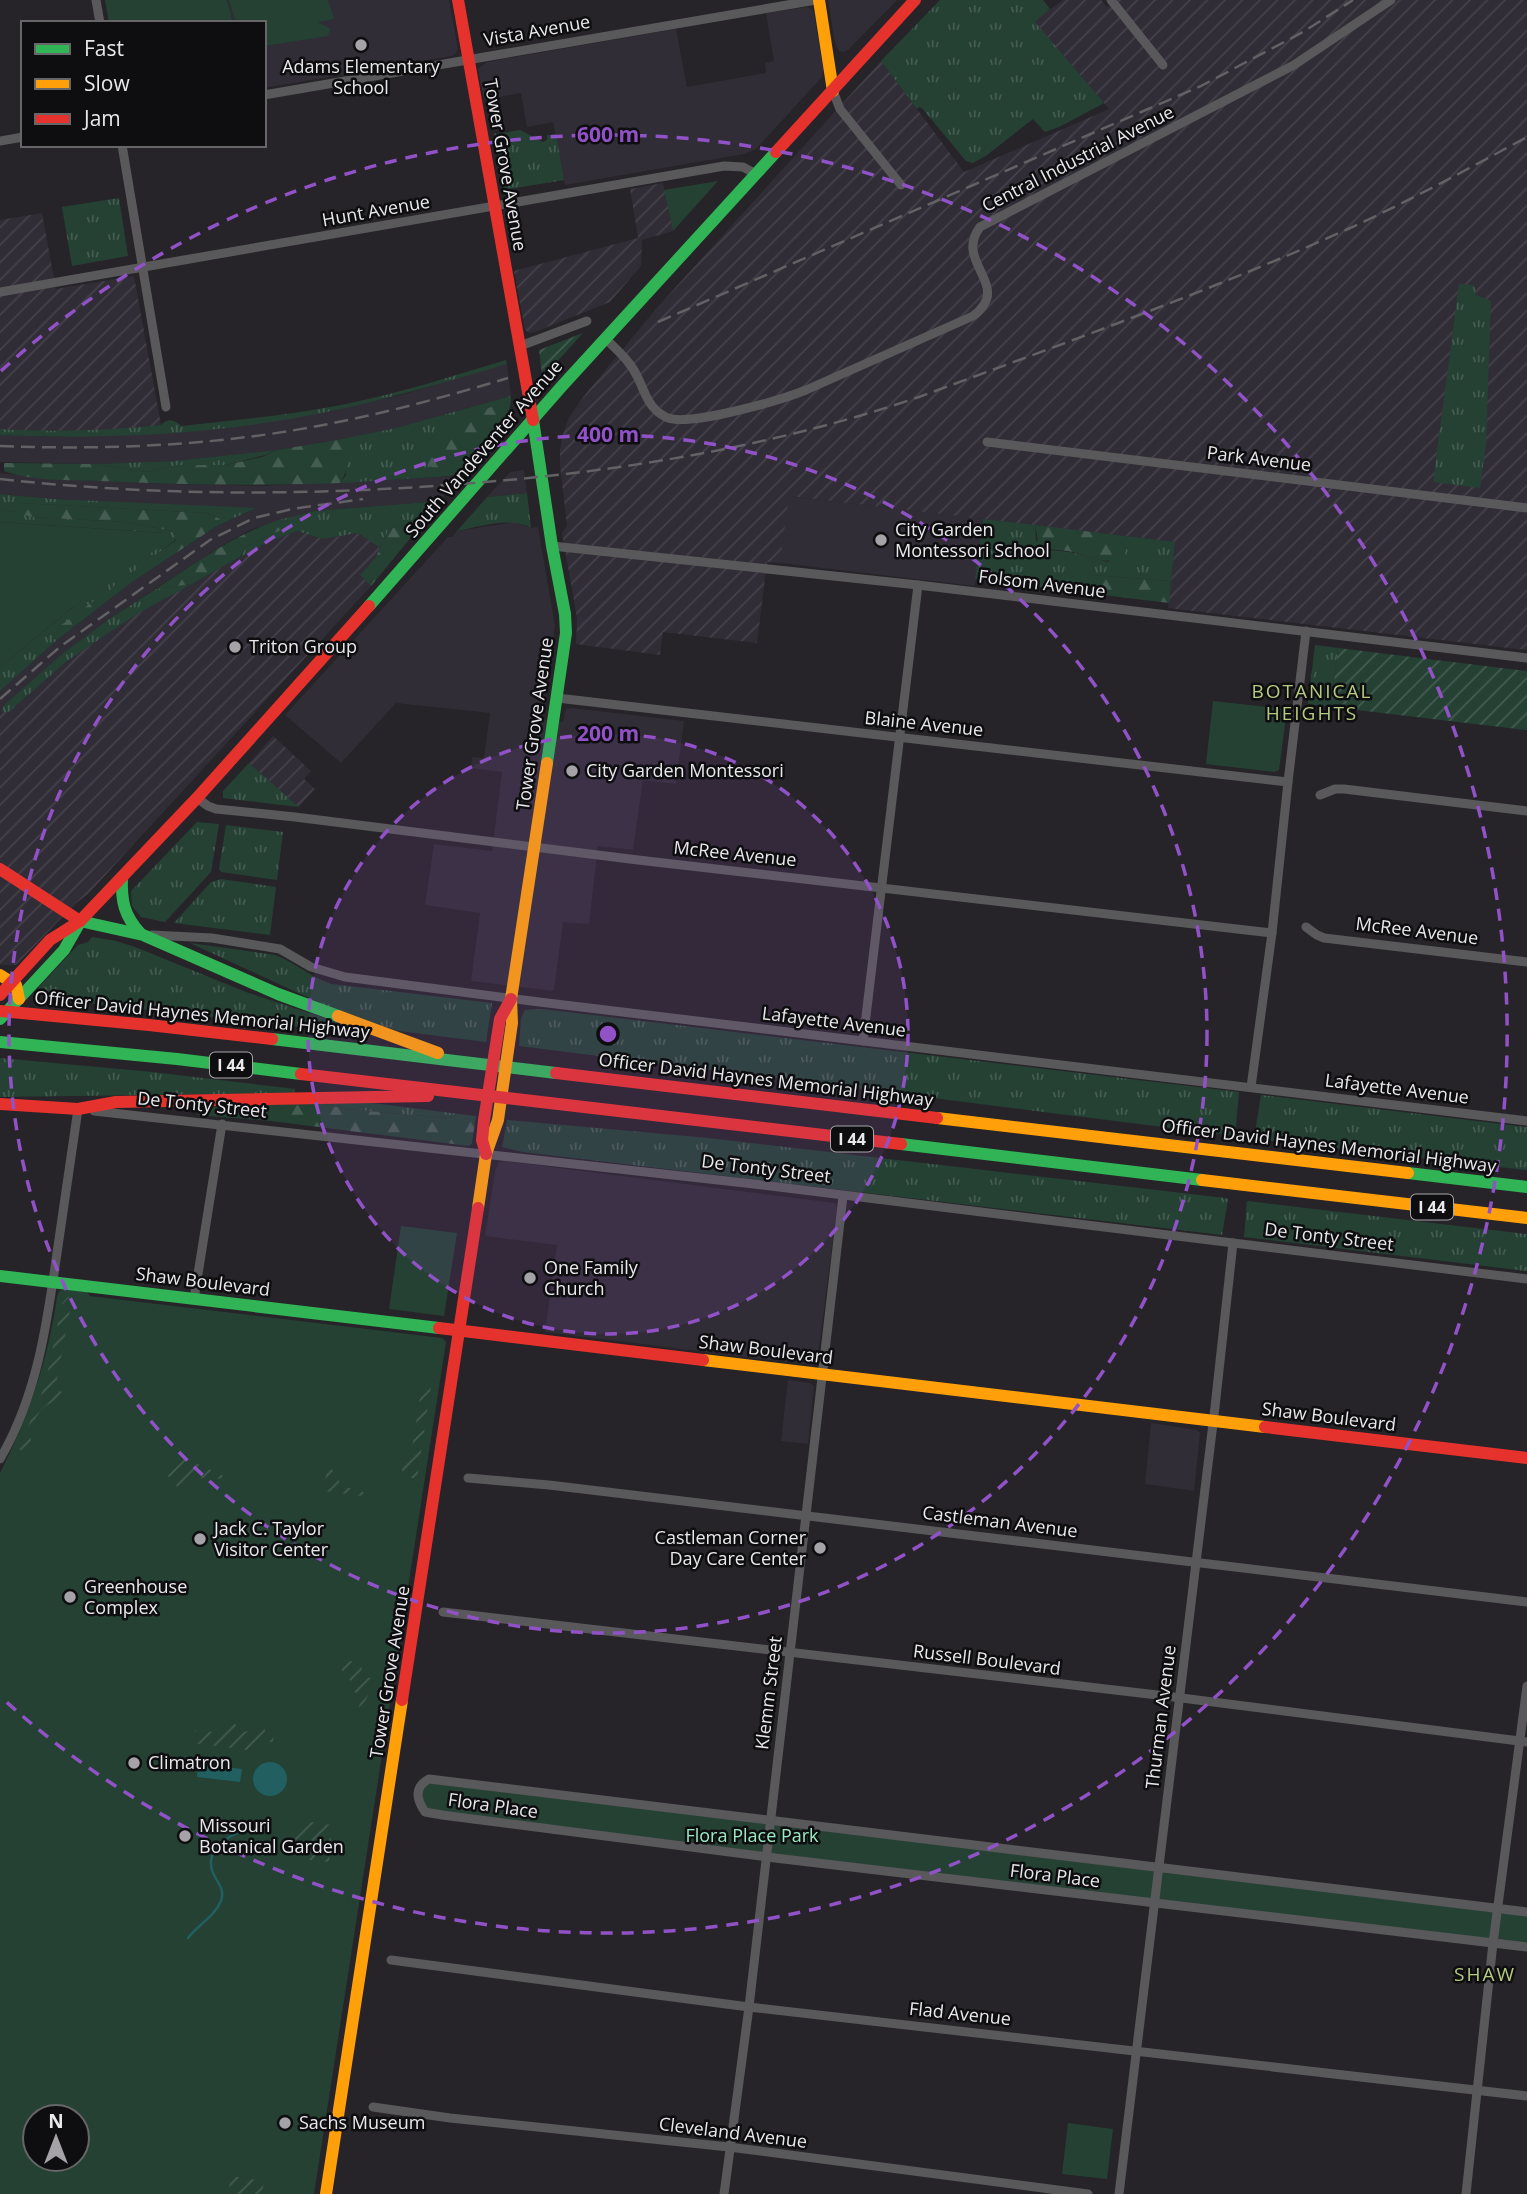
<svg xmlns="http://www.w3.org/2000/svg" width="1527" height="2194" font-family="'Open Sans',sans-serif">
<defs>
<pattern id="industrial-furrows" width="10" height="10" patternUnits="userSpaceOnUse" patternTransform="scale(1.75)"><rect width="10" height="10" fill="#302d36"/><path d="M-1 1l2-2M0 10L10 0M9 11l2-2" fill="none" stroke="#44414a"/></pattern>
<pattern id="grass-tufts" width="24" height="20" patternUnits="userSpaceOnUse" patternTransform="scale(1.75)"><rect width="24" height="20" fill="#254134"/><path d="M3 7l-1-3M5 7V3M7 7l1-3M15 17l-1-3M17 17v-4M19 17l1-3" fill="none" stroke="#455c52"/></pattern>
<pattern id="forest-firs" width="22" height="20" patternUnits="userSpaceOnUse" patternTransform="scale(1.75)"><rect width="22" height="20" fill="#254134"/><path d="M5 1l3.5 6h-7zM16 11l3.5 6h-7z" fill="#455c52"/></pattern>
<pattern id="garden-furrows" width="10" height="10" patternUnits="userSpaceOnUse" patternTransform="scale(1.75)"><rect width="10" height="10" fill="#254134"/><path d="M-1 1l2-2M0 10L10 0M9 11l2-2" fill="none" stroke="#455c52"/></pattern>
</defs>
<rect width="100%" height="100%" fill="#262428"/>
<g fill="#302d36">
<polygon points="227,0 449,0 458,49 456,53 451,56 264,88 264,23 233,23"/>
<polygon points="828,0 897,0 848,50 843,52 839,51 835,43"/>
<polygon points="807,7 812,9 814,14 823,69 822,77 756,149 744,154 565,185 553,122 527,127 521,93 484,100 478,69 487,62 676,29 687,87 766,73 765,63 774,61 766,13"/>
<polygon points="507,364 511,396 396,428 353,437 277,450 173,461 95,464 0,462 0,435 62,437 150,433 264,423 398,396"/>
<polygon points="524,470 527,493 487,497 510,472"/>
<polygon points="0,473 59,479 171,484 262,486 460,476 440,501 315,511 252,529 221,546 109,619 62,654 0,709 0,691 57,640 132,582 217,526 254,509 54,499 0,494"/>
<polygon points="788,496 983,519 975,586 780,563"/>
<polygon points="514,522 531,528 538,527 555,626 541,719 563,722 566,709 572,708 684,721 676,784 643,780 633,850 598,846 589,924 563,922 554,991 471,981 480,913 425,905 434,844 492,851 502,772 471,768 472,757 484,758 490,713 396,703 341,763 285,715 448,537 452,537 457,531"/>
<polygon points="505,1161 835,1203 837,1207 817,1364 813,1365 545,1332 557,1245 485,1236 495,1171 499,1162"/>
<polygon points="788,1380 810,1383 814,1386 808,1444 781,1441"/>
<polygon points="1151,1423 1197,1430 1200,1433 1194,1491 1145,1484"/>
</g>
<g fill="url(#industrial-furrows)">
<polygon points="1063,0 1101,0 1107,7 1116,0 1527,0 1527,650 1168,608 1175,542 789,496 780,563 767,562 757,643 663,632 660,655 576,644 577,618 562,533 567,526 560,466 560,449 563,434 569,417 584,396 655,310 881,61 964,172 1109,109 1034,21"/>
<polygon points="663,183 673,231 642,240 641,266 610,302 535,332 530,333 525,330 514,271 638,238 630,189"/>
<polygon points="42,213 56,289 134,276 161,425 114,430 55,432 0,429 0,220"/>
<polygon points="297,531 323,539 358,533 380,548 376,557 360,575 371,586 89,893 75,904 16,965 0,965 0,709 3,706 2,711 10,711 67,661 137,614 268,542"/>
<polygon points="273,736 311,771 304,779 315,789 299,807 249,763"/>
</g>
<g fill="url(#grass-tufts)">
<polygon points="940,0 1043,0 1050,9 1035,22 1104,103 1059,127 1045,132 1033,119 987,155 973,163 966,161 922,108 919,107 917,109 881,61"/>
<polygon points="520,130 543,142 547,140 547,135 556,134 564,180 504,190 494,133 496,134"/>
<polygon points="119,198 128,256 72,266 62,207"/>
<polygon points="1459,284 1474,285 1476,295 1491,301 1486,444 1480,488 1433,482"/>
<path d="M 506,360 L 507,364 C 427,388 347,411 265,423 C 178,436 87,439 0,435 L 0,429 C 54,432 107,431 161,425 C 167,418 175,419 181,426 C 237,420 292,415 346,404 C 400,393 453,376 506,360 Z"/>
<polygon points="511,396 511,401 457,420 430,440 432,467 452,476 340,483 346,475 341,442 336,440 396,428"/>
<polygon points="277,450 265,455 226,465 179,465 148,472 95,464 173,461"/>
<path d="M 527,493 L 531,528 C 509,516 480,527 457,531 L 487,497 Z"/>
<polygon points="0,494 54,499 256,508 217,526 220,519 207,513 0,502"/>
<polygon points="440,501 426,519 389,529 380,548 358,533 323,539 297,531 268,542 241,557 246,547 283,529 283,523 279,520 315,511"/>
<polygon points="0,510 17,512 31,517 126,522 171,531 176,535 176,539 53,638 57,640 0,691 0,667 164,533 0,522"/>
<polygon points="983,519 1035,525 1036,540 1049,550 1070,552 1108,562 1126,548 1117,535 1175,542 1171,581 1091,575 1073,576 1061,586 1062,590 975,579"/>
<polygon points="192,584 137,614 67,661 10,711 5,713 2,711 3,706 62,654 109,619 156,589"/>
<polygon points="1315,645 1338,648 1331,707 1308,704"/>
<polygon points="249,763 299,807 223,798 223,791"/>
<polygon points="197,822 219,824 211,872 165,922 141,917 132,906 131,891"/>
<polygon points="226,825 283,832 277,880 221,872 219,869"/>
<polygon points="221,879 276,887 270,935 174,923 211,882"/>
<polygon points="92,937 116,941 135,947 246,992 361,1030 360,1034 52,999 38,988 78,945 88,942"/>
<path d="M 190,943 L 275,955 C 295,962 311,978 332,984 L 492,1003 L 486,1042 L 399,1031 L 348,1016 Z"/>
<polygon points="542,1009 1239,1092 1235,1136 519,1046 521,1018 525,1010"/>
<polygon points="0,1058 152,1072 295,1089 295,1093 0,1097"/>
<polygon points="1261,1095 1527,1127 1527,1170 1254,1139"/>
<polygon points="316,1102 373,1103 459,1114 448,1118 346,1109"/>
<polygon points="507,1120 708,1138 1225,1198 1228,1199 1222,1235 523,1152 502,1147"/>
<polygon points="1247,1201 1527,1234 1527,1271 1244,1237"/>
</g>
<g fill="url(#forest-firs)">
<path d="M 511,401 L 508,416 L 460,476 C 450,476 437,472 429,465 C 409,450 446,425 459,419 C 476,411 494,407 511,401 Z"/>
<path d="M 336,440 L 341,441 C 347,458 350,468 340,483 C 259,486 180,485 99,481 C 70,480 31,481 4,471 L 4,463 L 95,464 L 148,472 L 179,465 L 226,465 L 262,457 L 277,450 Z"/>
<polygon points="0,502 207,513 220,519 217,526 132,582 57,640 53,638 52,634 56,629 176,540 176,535 171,531 126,522 31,517 16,512 0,510"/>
<polygon points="426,519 371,586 360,575 376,557 389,529"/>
<path d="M 279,520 L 283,523 L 283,529 L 246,547 L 240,557 L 192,584 L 156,589 C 196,563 233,535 279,520 Z"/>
<path d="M 1035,525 L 1117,535 L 1126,548 L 1125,558 C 1104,566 1088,555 1068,551 C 1058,550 1049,550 1039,546 Z"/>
<path d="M 1091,575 L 1171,581 L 1169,603 L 1062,590 L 1061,586 C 1068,574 1079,575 1091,575 Z"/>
<polygon points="316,1102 346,1109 448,1118 459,1114 476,1116 472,1143 469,1146 271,1121 197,1115 217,1106"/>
</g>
<g fill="#254134" fill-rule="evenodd">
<polygon points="105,0 227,0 233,23 109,23"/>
<polygon points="229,0 328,0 334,19 318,22 330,29 328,36 264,46 264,23 236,23"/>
<polygon points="718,181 673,231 664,190"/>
<polygon points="0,522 164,533 168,541 72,608 0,667"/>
<polygon points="1213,701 1287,709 1279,770 1274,772 1206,764"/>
<polygon points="401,1226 457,1233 444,1316 389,1309"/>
<path d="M 65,1289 L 87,1292 L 90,1296 L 442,1338 L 446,1342 L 314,2194 L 0,2194 L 0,1473 C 29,1416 48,1360 57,1297 L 59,1291 ZM 35,2117 L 77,2117 L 77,2159 L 35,2159 Z"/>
<polygon points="429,1779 1527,1912 1527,1947 425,1812 418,1790"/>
<polygon points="1068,2123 1113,2129 1107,2179 1062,2174"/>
</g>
<g fill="url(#garden-furrows)">
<polygon points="583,333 544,376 542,375 539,350"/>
<polygon points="1338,648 1527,671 1527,730 1331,707"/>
<path d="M 68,1297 L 74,1298 L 70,1310 L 55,1390 L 63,1392 L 63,1399 C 58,1401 52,1402 47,1405 C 32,1415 32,1432 30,1447 L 22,1451 L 19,1449 L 45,1385 L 62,1303 Z"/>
<polygon points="422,1385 431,1386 417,1479 403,1476 402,1469 404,1454 411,1454"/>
<path d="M 176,1454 L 230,1479 L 191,1478 L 189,1488 L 176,1486 L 177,1481 L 170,1479 C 164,1471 169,1460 176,1454 Z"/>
<path d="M 331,1468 C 336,1474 337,1482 345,1486 C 353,1491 365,1490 370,1497 L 323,1491 L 327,1470 Z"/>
<polygon points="351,1661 362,1664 361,1677 371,1678 368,1696 360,1710 359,1707 361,1696 350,1689 350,1680 341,1669 343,1664"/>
<polygon points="230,1722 235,1723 239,1730 243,1732 252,1730 256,1724 263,1723 265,1731 274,1734 273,1742 261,1742 248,1750 192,1743 195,1730 213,1732 221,1726"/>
<path d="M 305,1821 L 332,1825 L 329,1862 L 313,1861 L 294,1854 C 289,1841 290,1826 305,1821 Z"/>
<polygon points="231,2176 264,2181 262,2194 228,2194"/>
</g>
<g fill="#215f61">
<circle cx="270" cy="1779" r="17"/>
<polygon points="198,1764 242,1769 240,1782 197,1777"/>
</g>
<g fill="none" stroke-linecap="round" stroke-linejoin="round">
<path stroke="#215f61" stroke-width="2.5" d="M 188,1938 C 198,1925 215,1916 221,1901 C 226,1888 215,1881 212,1870 C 206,1849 228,1836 244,1830"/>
<g stroke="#59585a" stroke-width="9">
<polyline points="96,0 100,23"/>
<polyline points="1111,0 1163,65"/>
<polyline points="833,91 840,109 901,185"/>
<polyline points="264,95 816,0"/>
<polyline points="0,141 23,137"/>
<polyline points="122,145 166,407"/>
<polyline points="0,292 724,166 743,167 756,174"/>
<path d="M 606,339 C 617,350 630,361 637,376 C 643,387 646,401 655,409 C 657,412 665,417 668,418 C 692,426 781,400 806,390 L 973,316 C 1014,285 953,263 980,227 L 1294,65 L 1391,0"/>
<polyline points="520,346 587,321"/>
<polyline points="987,442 1527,508"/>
<polyline points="552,546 918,585 1527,658"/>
<polyline points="557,698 1288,782"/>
<polyline points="1320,795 1335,789 1344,789 1527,811"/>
<polyline points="197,798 208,806 216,809 295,817 638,860 1272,933"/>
<polyline points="1306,927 1317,935 1324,938 1527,962"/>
<polyline points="152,935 212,938 280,949 311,967 345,977 531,1001 1527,1121"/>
<polyline points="863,1041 918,585"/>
<polyline points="1251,1087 1272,933 1288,782 1306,631"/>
<polyline points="94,1111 754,1184 1527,1279"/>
<polyline points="194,1299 222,1124"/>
<path d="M 0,1459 C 37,1396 47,1324 57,1253 C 64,1205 71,1157 78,1109 L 80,1110"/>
<polyline points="468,1478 549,1485 1527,1602"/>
<polyline points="443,1612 1166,1696 1527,1742"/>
<path d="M 1527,1912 L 429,1779 C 414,1787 416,1799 425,1812 L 442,1815 L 775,1858 L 1527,1947"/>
<polyline points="391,1960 749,2007 1527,2096"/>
<polyline points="373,2107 450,2118 729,2147 1088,2194"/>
<polyline points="724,2194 749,2007 843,1196"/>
<polyline points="1119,2194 1215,1407 1233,1243"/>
<polyline points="1466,2194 1493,1943 1527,1686"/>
</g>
<g stroke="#30b455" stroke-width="12">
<polyline points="533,420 552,546 565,614 566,633 547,763"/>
<polyline points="369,606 562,386 776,152"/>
<path d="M 122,877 C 121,901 124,916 141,934"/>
<polyline points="80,921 143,935 278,994 338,1016"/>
<polyline points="0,1019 64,950 80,922"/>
<polyline points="272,1039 556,1073"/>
<polyline points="0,1042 177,1059 301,1074"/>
<polyline points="901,1144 1202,1180"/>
<polyline points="1408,1173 1527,1187"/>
<polyline points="0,1276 439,1328"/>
</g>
<g stroke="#ff9f0a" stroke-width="12">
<polyline points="819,0 833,91"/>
<polyline points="0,975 16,985 19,999"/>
<polyline points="338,1016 438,1053"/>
<polyline points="937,1118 1408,1173"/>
<polyline points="1202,1180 1527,1218"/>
<polyline points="478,1208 486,1154 498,1120 512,1023 511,999 547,763"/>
<polyline points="703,1360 1265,1427"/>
<polyline points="326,2194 402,1700"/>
</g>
<g stroke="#e5322d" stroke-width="12">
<polyline points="458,0 533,420"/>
<polyline points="776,152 915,0"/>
<polyline points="0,869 80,921"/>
<polyline points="0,995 50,940 80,921 197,798 369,606"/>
<polyline points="0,1011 149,1025 272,1039"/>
<polyline points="556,1073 937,1118"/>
<polyline points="301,1074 901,1144"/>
<polyline points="0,1104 78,1109"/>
<polyline points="78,1109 116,1102 428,1096"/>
<polyline points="486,1154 482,1140 484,1120 500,1019 511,999"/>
<polyline points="439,1328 703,1360"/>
<polyline points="1265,1427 1527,1458"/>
<polyline points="402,1700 478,1208"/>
</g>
<g stroke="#626164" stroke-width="2.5" stroke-dasharray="14 7" stroke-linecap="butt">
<polyline points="658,322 1201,86 1303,32 1353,0"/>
<path d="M 0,446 C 102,450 206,446 307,428 C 375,416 442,398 508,378"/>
<path d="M 0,479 C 153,496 308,496 461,484 C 618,472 769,448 919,397 C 1062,344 1208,292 1348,229 C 1409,201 1468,169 1527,137"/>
<polyline points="0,699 61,646 210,540 254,518 292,509 363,499"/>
</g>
</g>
<circle cx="608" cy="1034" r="300" fill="#9152c8" fill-opacity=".12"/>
<g fill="none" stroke="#9152c8" stroke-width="3.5" stroke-dasharray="12 9">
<circle cx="608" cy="1034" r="300"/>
<circle cx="608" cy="1034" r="599"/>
<path d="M1 371A899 899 0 1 1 1 1697"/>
</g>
<g fill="#a5a3a7" stroke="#0e0d0f" stroke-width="2.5">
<circle cx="361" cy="45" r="7"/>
<circle cx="881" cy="540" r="7"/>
<circle cx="235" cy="647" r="7"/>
<circle cx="572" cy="771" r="7"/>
<circle cx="530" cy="1278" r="7"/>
<circle cx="200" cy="1539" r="7"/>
<circle cx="820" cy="1548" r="7"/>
<circle cx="70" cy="1597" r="7"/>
<circle cx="134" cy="1763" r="7"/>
<circle cx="185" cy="1836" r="7"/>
<circle cx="285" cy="2123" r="7"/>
</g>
<g text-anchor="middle" stroke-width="5" stroke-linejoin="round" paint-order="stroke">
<g fill="#0e0d0f" stroke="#a7a6aa" stroke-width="2">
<rect x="210" y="1052.5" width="42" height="25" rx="5"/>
<rect x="831" y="1126.5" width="42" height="25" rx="5"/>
<rect x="1411" y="1194.5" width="42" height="25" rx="5"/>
</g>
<g font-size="16" font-weight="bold" fill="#e9e8ec">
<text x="231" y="1071">I 44</text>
<text x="852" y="1145">I 44</text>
<text x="1432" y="1213">I 44</text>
</g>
<g font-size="18" fill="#e9e8ec" stroke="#0e0d0f">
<text transform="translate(537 31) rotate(-10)" y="6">Vista Avenue</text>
<text transform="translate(1078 159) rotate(-27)" y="6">Central Industrial Avenue</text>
<text transform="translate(505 165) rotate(80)" y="6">Tower Grove Avenue</text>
<text transform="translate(376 211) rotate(-10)" y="6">Hunt Avenue</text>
<text transform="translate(484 449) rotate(-49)" y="6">South Vandeventer Avenue</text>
<text transform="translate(1259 459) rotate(7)" y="6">Park Avenue</text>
<text transform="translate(1042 584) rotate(7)" y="6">Folsom Avenue</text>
<text transform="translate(535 724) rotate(-82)" y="6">Tower Grove Avenue</text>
<text transform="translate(924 724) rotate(6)" y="6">Blaine Avenue</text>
<text transform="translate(735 854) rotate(6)" y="6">McRee Avenue</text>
<text transform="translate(1417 931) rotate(7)" y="6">McRee Avenue</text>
<text transform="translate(202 1015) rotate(6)" y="6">Officer David Haynes Memorial Highway</text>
<text transform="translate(834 1022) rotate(7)" y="6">Lafayette Avenue</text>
<text transform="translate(766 1080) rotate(7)" y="6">Officer David Haynes Memorial Highway</text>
<text transform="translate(1397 1089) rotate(7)" y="6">Lafayette Avenue</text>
<text transform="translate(202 1105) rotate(6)" y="6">De Tonty Street</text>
<text transform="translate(1329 1146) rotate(7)" y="6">Officer David Haynes Memorial Highway</text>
<text transform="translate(766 1169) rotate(7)" y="6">De Tonty Street</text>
<text transform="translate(1329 1237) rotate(7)" y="6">De Tonty Street</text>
<text transform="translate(203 1282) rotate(7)" y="6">Shaw Boulevard</text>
<text transform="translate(766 1350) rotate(7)" y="6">Shaw Boulevard</text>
<text transform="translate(1329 1417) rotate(7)" y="6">Shaw Boulevard</text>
<text transform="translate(1000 1522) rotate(7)" y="6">Castleman Avenue</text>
<text transform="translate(987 1660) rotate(7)" y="6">Russell Boulevard</text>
<text transform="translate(390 1672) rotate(-81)" y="6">Tower Grove Avenue</text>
<text transform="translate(769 1693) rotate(-83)" y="6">Klemm Street</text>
<text transform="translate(1161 1717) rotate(-83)" y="6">Thurman Avenue</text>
<text transform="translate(493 1806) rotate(8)" y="6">Flora Place</text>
<text transform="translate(1055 1876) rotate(7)" y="6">Flora Place</text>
<text transform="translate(960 2014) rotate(6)" y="6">Flad Avenue</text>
<text transform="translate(733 2133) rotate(7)" y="6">Cleveland Avenue</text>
</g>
<g font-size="18" fill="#e9e8ec" stroke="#0e0d0f" text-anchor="start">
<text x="361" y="73" text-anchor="middle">Adams Elementary<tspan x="361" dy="21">School</tspan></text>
<text x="895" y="536">City Garden<tspan x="895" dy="21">Montessori School</tspan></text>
<text x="249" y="653">Triton Group</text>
<text x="586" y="777">City Garden Montessori</text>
<text x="544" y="1274">One Family<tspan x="544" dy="21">Church</tspan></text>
<text x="214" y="1535">Jack C. Taylor<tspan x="214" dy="21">Visitor Center</tspan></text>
<text x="806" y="1544" text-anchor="end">Castleman Corner<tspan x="806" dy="21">Day Care Center</tspan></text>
<text x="84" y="1593">Greenhouse<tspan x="84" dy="21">Complex</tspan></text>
<text x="148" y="1769">Climatron</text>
<text x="199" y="1832">Missouri<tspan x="199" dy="21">Botanical Garden</tspan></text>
<text x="299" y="2129">Sachs Museum</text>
</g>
<g font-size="18" fill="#9aebc4" stroke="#0e0d0f">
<text x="752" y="1842">Flora Place Park</text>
</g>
<g font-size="19" letter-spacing="2" fill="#b5cb81" stroke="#0e0d0f">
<text x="1312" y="698">BOTANICAL<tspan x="1312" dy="22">HEIGHTS</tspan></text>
<text x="1485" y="1981">SHAW</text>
</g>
</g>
<circle cx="608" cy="1034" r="10" fill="#9152c8" stroke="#0e0d0f" stroke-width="3.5"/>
<g font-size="21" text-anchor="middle" font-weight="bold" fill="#9152c8" stroke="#0e0d0f" stroke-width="5" stroke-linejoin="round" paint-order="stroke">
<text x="608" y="142">600 m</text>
<text x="608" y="442">400 m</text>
<text x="608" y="741">200 m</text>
</g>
<rect x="21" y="21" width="245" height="126" fill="#0e0d0f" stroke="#666567" stroke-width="2"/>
<rect x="35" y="44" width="35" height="10" fill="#30b455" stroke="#666567" stroke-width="2"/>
<text x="84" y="56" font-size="21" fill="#e9e8ec">Fast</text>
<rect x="35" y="79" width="35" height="10" fill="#ff9f0a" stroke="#666567" stroke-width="2"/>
<text x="84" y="91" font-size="21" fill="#e9e8ec">Slow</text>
<rect x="35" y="114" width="35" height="10" fill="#e5322d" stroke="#666567" stroke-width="2"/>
<text x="84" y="126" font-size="21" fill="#e9e8ec">Jam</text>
<g transform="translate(56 2138)"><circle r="33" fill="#0e0d0f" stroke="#666567" stroke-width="2"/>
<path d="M0-5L12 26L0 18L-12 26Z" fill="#a5a3a7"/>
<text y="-10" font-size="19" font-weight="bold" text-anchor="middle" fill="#e9e8ec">N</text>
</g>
</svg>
